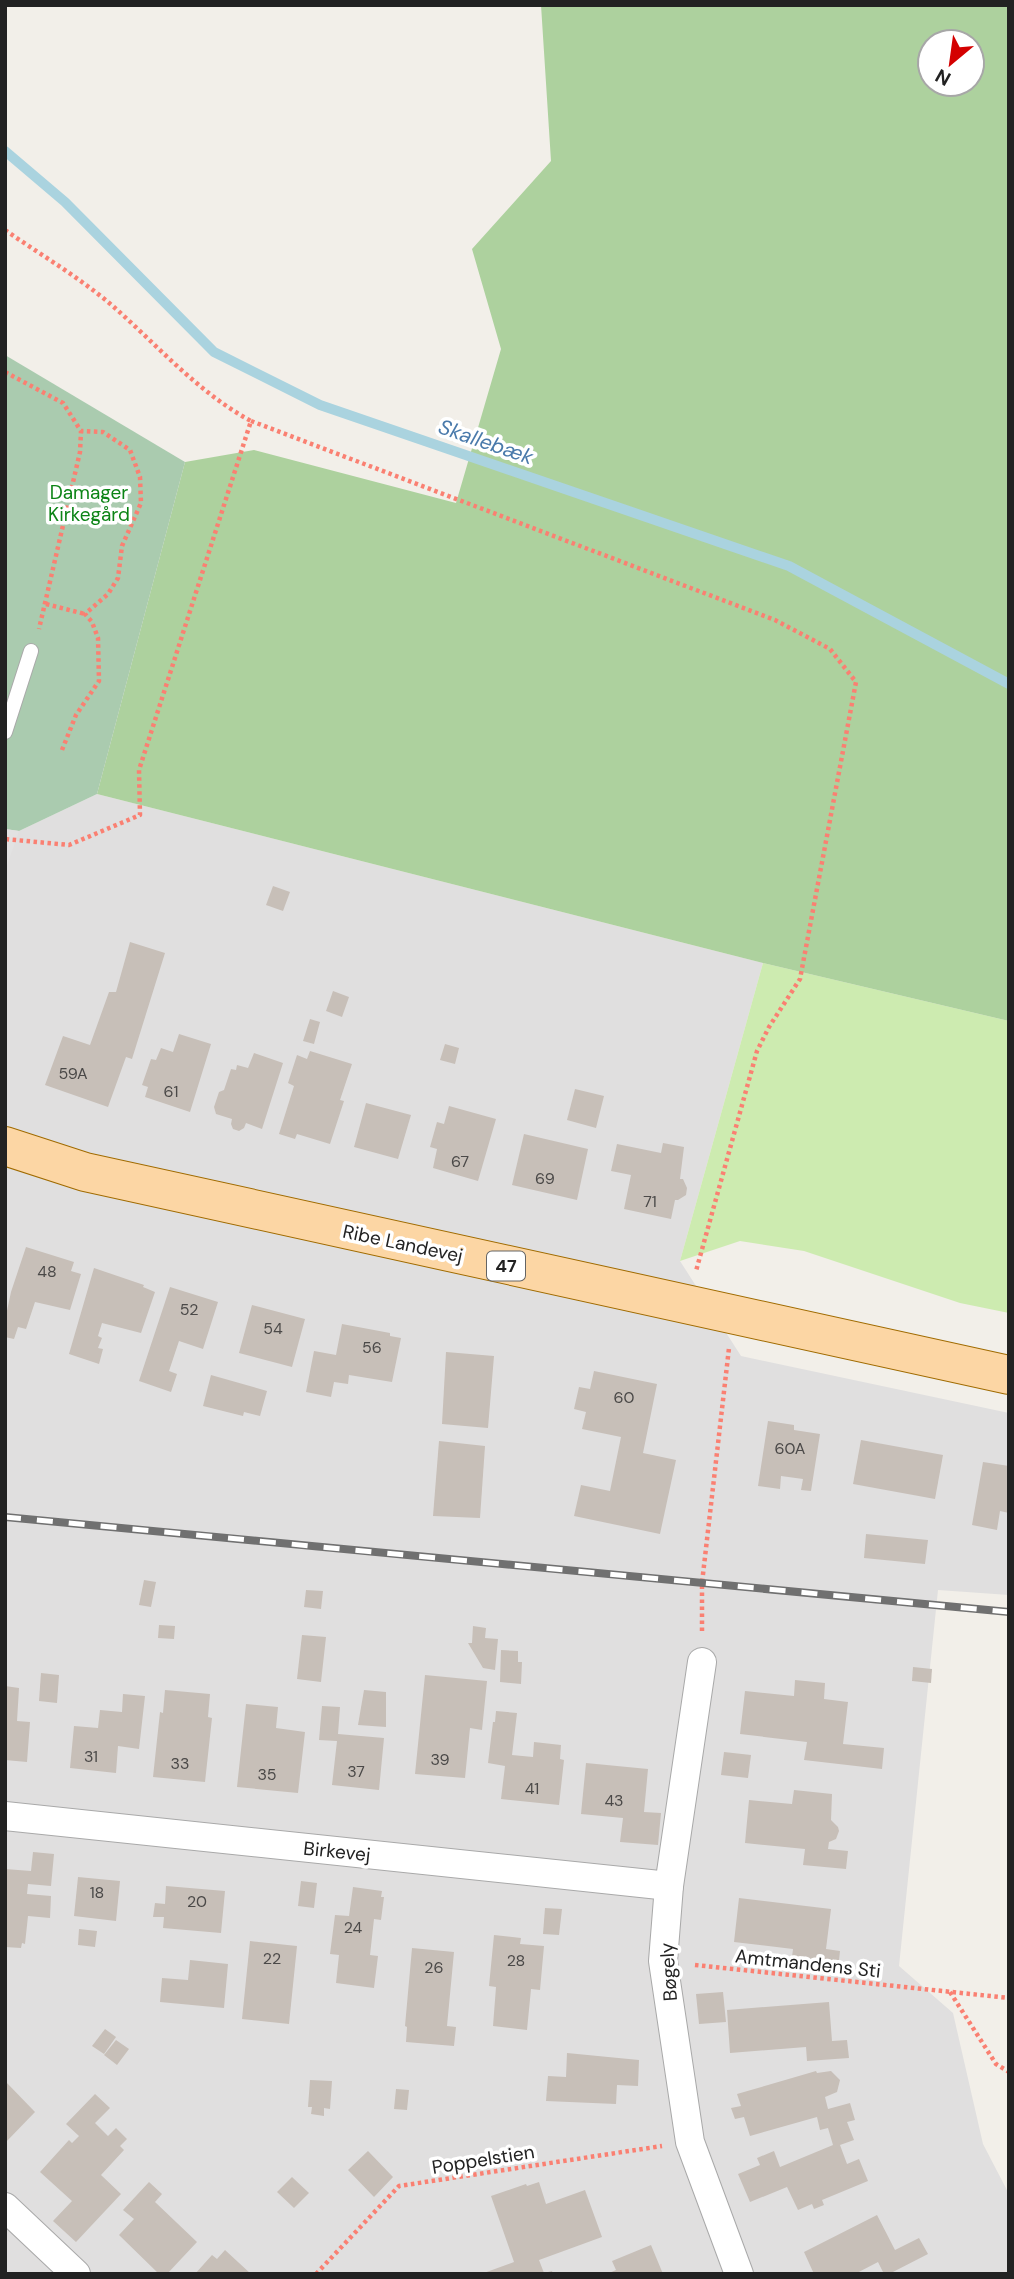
<svg xmlns="http://www.w3.org/2000/svg" width="1014" height="2279" font-family="'DM Sans',sans-serif">
<rect width="100%" height="100%" fill="#f2efe9"/>
<polygon fill="#e0dfdf" points="97,794 763,963 680,1261 741,1356 1009,1413 1009,1595 938,1590 899,1966 953,2013 983,2144 1009,2194 1009,2274 5,2274 5,829 19,831"/>
<polygon fill="#cdebb0" points="763,963 1009,1021 1009,1313 960,1303 804,1251 740,1241 680,1261"/>
<path fill="#add19e" fill-rule="evenodd" d="M 541,5 L 1009,5 L 1009,1021 L 763,963 L 97,794 L 185,462 L 254,450 L 456,503 L 501,349 L 472,249 L 551,161 ZM 930,42 L 972,42 L 972,84 L 930,84 Z"/>
<polygon fill="#aacbaf" points="5,355 185,462 97,794 19,831 5,829"/>
<polygon fill="#e2e2e2" points="5,829 19,831 5,871"/>
<g fill="none" stroke-linecap="round" stroke-linejoin="round">
<polyline stroke="#aad3df" stroke-width="10" points="5,151 65,202 214,352 320,405 789,566 1009,684"/>
</g>
<g fill="#c7bfb8">
<polygon points="273,886 290,892 283,911 266,905"/>
<polygon points="130,942 165,953 132,1059 126,1057 108,1107 45,1085 63,1036 90,1045 109,992 116,992"/>
<polygon points="333,991 349,997 342,1017 326,1011"/>
<polygon points="310,1019 320,1022 314,1044 303,1041"/>
<polygon points="179,1034 211,1044 190,1112 145,1097 148,1087 142,1085 151,1059 156,1060 161,1048 173,1052"/>
<polygon points="445,1044 459,1048 455,1064 440,1060"/>
<polygon points="310,1051 352,1064 340,1100 344,1101 330,1144 297,1134 295,1139 279,1134 294,1086 288,1083 297,1055 307,1059"/>
<polygon points="254,1053 283,1063 262,1129 246,1123 244,1128 239,1131 233,1129 231,1124 232,1119 216,1114 214,1107 219,1092 224,1090 231,1069 236,1070 237,1065 248,1068"/>
<polygon points="575,1089 604,1096 596,1128 567,1120"/>
<polygon points="366,1103 411,1115 398,1159 354,1147"/>
<polygon points="449,1106 496,1119 478,1181 433,1168 437,1149 430,1147 437,1122 444,1124"/>
<polygon points="524,1134 588,1149 577,1200 512,1185"/>
<polygon points="663,1143 684,1147 680,1179 683,1179 687,1188 686,1195 678,1200 675,1200 671,1219 624,1209 631,1175 611,1171 617,1144 661,1153"/>
<polygon points="26,1247 74,1262 71,1271 81,1274 70,1310 35,1302 26,1329 18,1327 14,1339 5,1337 5,1320 11,1292"/>
<polygon points="94,1268 144,1285 143,1287 155,1292 141,1333 102,1323 98,1336 102,1338 98,1348 103,1349 99,1364 69,1354"/>
<polygon points="170,1287 218,1302 203,1349 179,1341 169,1371 177,1374 171,1392 139,1381"/>
<polygon points="252,1305 305,1319 292,1367 239,1353"/>
<polygon points="342,1324 390,1333 390,1336 401,1338 392,1382 349,1375 348,1384 334,1382 331,1397 306,1392 314,1351 336,1355"/>
<polygon points="446,1352 494,1356 488,1428 442,1424"/>
<polygon points="594,1371 657,1384 643,1453 676,1460 660,1534 574,1516 581,1485 610,1491 621,1437 582,1429 586,1412 574,1409 579,1387 590,1389"/>
<polygon points="211,1375 267,1391 260,1416 244,1412 243,1416 203,1406"/>
<polygon points="768,1421 794,1425 794,1430 820,1434 811,1491 801,1490 803,1479 781,1476 780,1489 758,1486"/>
<polygon points="861,1440 943,1455 935,1499 853,1484"/>
<polygon points="439,1441 485,1446 480,1518 433,1516"/>
<polygon points="983,1462 1009,1466 1009,1513 1000,1511 997,1530 972,1525"/>
<polygon points="866,1534 928,1540 925,1564 864,1558"/>
<polygon points="144,1580 156,1582 151,1607 139,1605"/>
<polygon points="306,1590 323,1591 321,1609 304,1607"/>
<polygon points="159,1625 175,1626 174,1639 158,1638"/>
<polygon points="473,1626 486,1628 485,1638 498,1639 495,1670 483,1668 468,1643 472,1643"/>
<polygon points="302,1635 326,1637 321,1682 297,1679"/>
<polygon points="501,1650 518,1651 518,1662 522,1662 521,1684 500,1682"/>
<polygon points="913,1667 932,1669 931,1683 912,1681"/>
<polygon points="41,1673 59,1675 57,1703 39,1701"/>
<polygon points="425,1675 487,1681 482,1730 470,1728 465,1778 415,1774"/>
<polygon points="795,1680 825,1683 824,1699 848,1702 843,1744 884,1748 882,1769 804,1760 807,1742 740,1734 745,1691 794,1696"/>
<polygon points="5,1686 19,1688 17,1721 30,1722 27,1762 5,1760"/>
<polygon points="165,1690 210,1694 208,1717 212,1718 205,1782 153,1777 160,1712 163,1713"/>
<polygon points="364,1690 386,1692 386,1727 358,1725"/>
<polygon points="123,1694 145,1696 139,1749 118,1746 116,1773 70,1768 74,1726 98,1728 100,1710 122,1712"/>
<polygon points="246,1704 278,1707 276,1728 305,1732 298,1793 237,1787"/>
<polygon points="322,1706 340,1707 338,1734 384,1738 379,1790 332,1785 337,1741 319,1740"/>
<polygon points="496,1711 517,1713 512,1755 533,1757 534,1742 561,1745 560,1759 564,1760 559,1805 501,1799 505,1766 488,1763 493,1722 495,1722"/>
<polygon points="724,1752 751,1755 748,1778 721,1775"/>
<polygon points="586,1763 648,1769 644,1812 661,1813 658,1845 620,1842 623,1818 581,1814"/>
<polygon points="794,1790 832,1794 831,1820 838,1827 839,1831 836,1839 829,1842 828,1849 848,1851 846,1869 803,1865 805,1849 745,1843 749,1800 792,1804"/>
<polygon points="33,1852 54,1854 51,1886 28,1884 27,1894 51,1896 50,1918 28,1916 25,1944 22,1943 21,1948 5,1947 5,1869 31,1871"/>
<polygon points="78,1877 120,1881 116,1921 74,1916"/>
<polygon points="301,1881 317,1883 314,1908 298,1906"/>
<polygon points="166,1886 225,1891 221,1933 163,1928 164,1917 153,1917 155,1903 165,1904"/>
<polygon points="353,1887 382,1891 381,1897 384,1897 381,1920 374,1919 370,1955 378,1956 374,1988 336,1983 339,1955 330,1954 335,1915 349,1916"/>
<polygon points="739,1898 831,1909 826,1949 840,1951 838,1970 791,1965 793,1949 734,1942"/>
<polygon points="545,1908 562,1909 559,1935 543,1934"/>
<polygon points="79,1929 97,1931 95,1947 78,1945"/>
<polygon points="494,1935 521,1938 520,1944 544,1946 540,1990 531,1989 527,2030 493,2026 496,1987 489,1986"/>
<polygon points="250,1941 297,1946 289,2024 242,2019"/>
<polygon points="412,1948 454,1952 447,2026 456,2027 454,2046 406,2042 407,2027 405,2026"/>
<polygon points="190,1960 228,1964 224,2008 160,2002 162,1978 188,1980"/>
<polygon points="723,1992 726,2022 699,2024 696,1994"/>
<polygon points="829,2002 832,2041 847,2040 849,2058 807,2061 806,2047 730,2053 727,2010"/>
<polygon points="105,2029 116,2037 104,2054 92,2046"/>
<polygon points="116,2040 129,2049 117,2065 104,2055"/>
<polygon points="567,2053 639,2060 638,2086 617,2085 616,2104 546,2101 548,2076 566,2077"/>
<polygon points="816,2071 817,2073 831,2071 840,2080 837,2092 825,2097 828,2109 850,2103 855,2120 847,2122 854,2140 840,2145 847,2164 859,2159 868,2181 822,2200 824,2205 814,2209 812,2204 798,2210 787,2187 750,2202 738,2174 760,2165 757,2158 774,2151 780,2167 833,2145 828,2128 820,2130 817,2117 750,2136 744,2117 735,2119 731,2108 741,2106 737,2094"/>
<polygon points="310,2080 332,2081 330,2109 324,2108 324,2116 311,2114 312,2107 308,2107"/>
<polygon points="5,2081 35,2112 5,2143"/>
<polygon points="396,2089 409,2090 407,2110 394,2109"/>
<polygon points="95,2094 110,2108 95,2123 108,2136 116,2128 127,2139 120,2146 124,2150 101,2175 121,2194 76,2242 53,2221 72,2201 40,2172 69,2140 72,2143 79,2136 66,2124"/>
<polygon points="368,2151 393,2177 374,2197 348,2170"/>
<polygon points="292,2177 309,2193 294,2208 277,2192"/>
<polygon points="149,2182 162,2194 155,2202 197,2242 167,2274 159,2274 119,2235 134,2219 123,2210"/>
<polygon points="539,2182 546,2204 585,2190 602,2237 539,2260 544,2273 552,2271 553,2274 481,2274 514,2262 491,2196 526,2184 527,2186"/>
<polygon points="877,2215 895,2250 919,2238 928,2254 889,2274 884,2274 878,2262 855,2274 814,2274 804,2252"/>
<polygon points="651,2245 663,2274 607,2274 616,2270 612,2261"/>
<polygon points="225,2250 251,2274 195,2274 212,2255 217,2259"/>
</g>
<g fill="none" stroke-linecap="round" stroke-linejoin="round">
<defs>
<polyline id="service" points="5,732 31,651"/>
<g id="minor">
<polyline points="702,1662 669,1886 663,1961 690,2142 739,2274"/>
<polyline points="5,1816 669,1886"/>
<polyline points="5,2207 76,2274"/>
</g>
<polyline id="primary" points="5,1146 85,1172 1009,1375"/>
</defs>
<use href="#service" stroke="#a9a9a9" stroke-width="16"/>
<use href="#minor" stroke="#a9a9a9" stroke-width="30"/>
<use href="#primary" stroke="#a06b00" stroke-width="40"/>
<g stroke="#fa8072" stroke-width="4.5" stroke-dasharray="3.5 3.5" stroke-linecap="butt">
<path d="M 5,230 C 41,255 82,279 115,308 C 159,347 199,393 251,421 L 139,770 L 140,815 L 69,845 L 5,839"/>
<polyline points="5,372 63,403 81,431 80,452 39,629"/>
<polyline points="251,421 775,620 830,649 856,682 800,979 769,1027 757,1051 696,1271"/>
<polyline points="46,604 85,614"/>
<polyline points="62,750 76,715 99,681 98,638 92,622 85,614 108,594 118,578 122,546 141,503 140,477 130,450 103,432 81,431"/>
<polyline points="702,1631 702,1583 729,1348"/>
<polyline points="695,1965 1009,1998"/>
<polyline points="950,1992 996,2064 1009,2072"/>
<polyline points="316,2274 399,2186 662,2146"/>
</g>
<use href="#service" stroke="#fff" stroke-width="14"/>
<use href="#minor" stroke="#fff" stroke-width="28"/>
<use href="#primary" stroke="#fcd6a4" stroke-width="38"/>
<defs>
<polyline id="rail" points="5,1517 1009,1612"/>
</defs>
<use href="#rail" stroke="#707070" stroke-width="8"/>
<use href="#rail" stroke="#fff" stroke-width="5" stroke-dasharray="16" stroke-linecap="butt"/>
</g>
<g text-anchor="middle" stroke-width="7" stroke-linejoin="round" paint-order="stroke">
<g font-size="16" fill="#4b4948">
<text x="73" y="1079">59A</text>
<text x="171" y="1097">61</text>
<text x="460" y="1167">67</text>
<text x="545" y="1184">69</text>
<text x="650" y="1207">71</text>
<text x="47" y="1277">48</text>
<text x="189" y="1315">52</text>
<text x="273" y="1334">54</text>
<text x="372" y="1353">56</text>
<text x="624" y="1403">60</text>
<text x="790" y="1454">60A</text>
<text x="91" y="1762">31</text>
<text x="440" y="1765">39</text>
<text x="180" y="1769">33</text>
<text x="356" y="1777">37</text>
<text x="267" y="1780">35</text>
<text x="532" y="1794">41</text>
<text x="614" y="1806">43</text>
<text x="97" y="1898">18</text>
<text x="197" y="1907">20</text>
<text x="353" y="1933">24</text>
<text x="272" y="1964">22</text>
<text x="516" y="1966">28</text>
<text x="434" y="1973">26</text>
</g>
<rect fill="#fff" stroke="#646464" stroke-width="2" x="487" y="1251.5" width="38" height="29" rx="5"/>
<g font-size="18" font-weight="bold" fill="#222">
<text x="506" y="1272">47</text>
</g>
<g font-size="19" fill="#0c8416" stroke="#fff">
<text x="89" y="499">Damager<tspan x="89" dy="22">Kirkegård</tspan></text>
</g>
<g font-size="19" fill="#222" stroke="#fff">
<text transform="translate(403 1243) rotate(12)" y="7">Ribe Landevej</text>
<text transform="translate(337 1851) rotate(6)" y="7">Birkevej</text>
<text transform="translate(808 1963) rotate(6)" y="7">Amtmandens Sti</text>
<text transform="translate(668 1972) rotate(-94)" y="7">Bøgely</text>
<text transform="translate(483 2159) rotate(-9)" y="7">Poppelstien</text>
</g>
<g font-size="21" font-style="italic" fill="#4a7aab" stroke="#fff">
<text transform="translate(486 442) rotate(19)" y="7">Skallebæk</text>
</g>
</g>
<rect width="1014" height="2279" fill="none" stroke="#222222" stroke-width="14"/>
<g transform="translate(951 63) rotate(209)"><circle r="33" fill="#ffffff" stroke="#a7a7a7" stroke-width="2"/>
<path d="M0-5L12 26L0 18L-12 26Z" fill="#d40000"/>
<text y="-10" font-size="19" font-weight="bold" text-anchor="middle" fill="#222222">N</text>
</g>
</svg>
